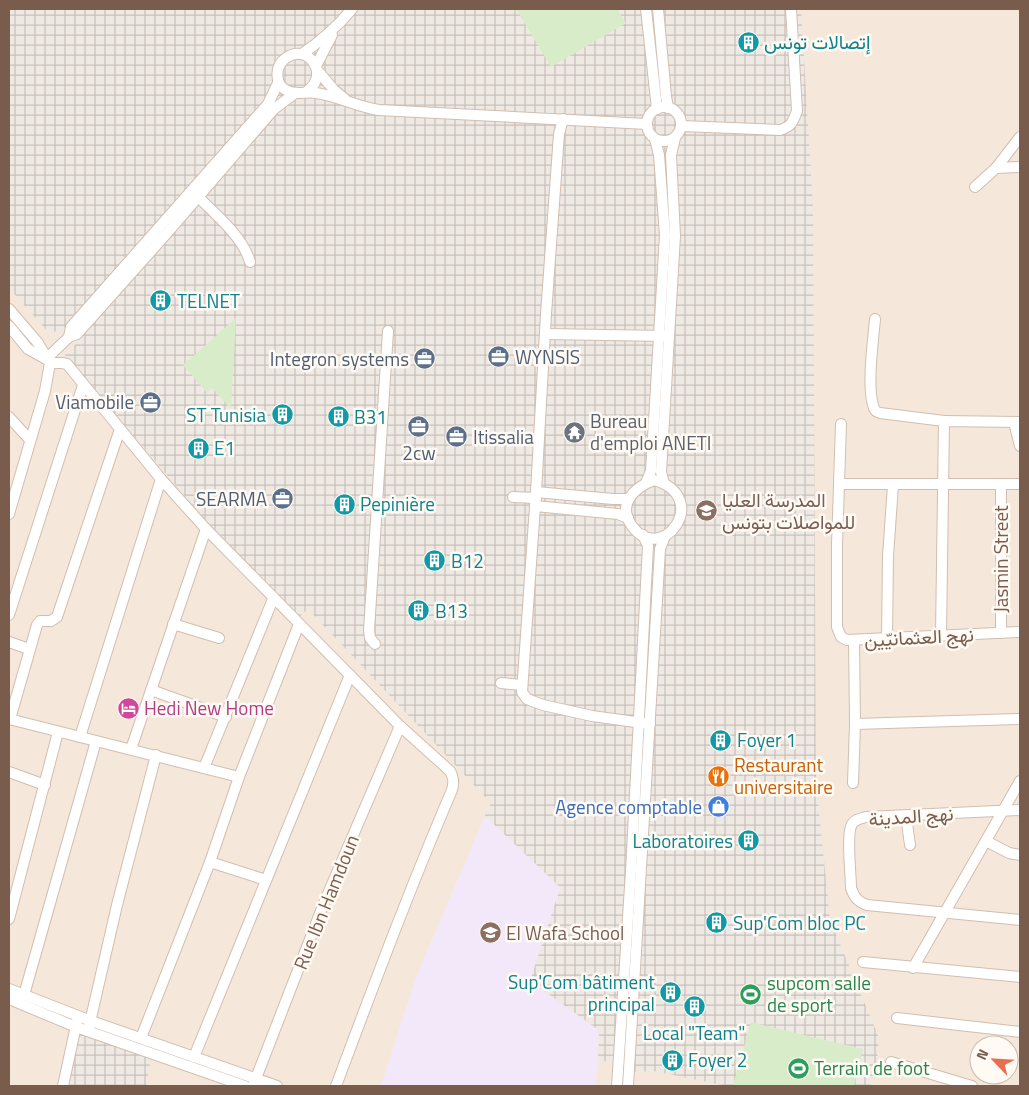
<svg xmlns="http://www.w3.org/2000/svg" width="1029" height="1095" font-family="'Titillium Web',Vazirmatn,sans-serif">
<defs>
<pattern id="industrial-grid" width="8" height="8" patternUnits="userSpaceOnUse" patternTransform="scale(1.25)"><rect width="8" height="8" fill="#efe9e4"/><path d="M0 4h8M4 0v8" fill="none" stroke="#c7c0bb"/></pattern>
</defs>
<rect width="100%" height="100%" fill="#fdf6ec"/>
<path fill="#f5e8da" fill-rule="evenodd" d="M 9,9 L 1020,9 L 1020,1086 L 9,1086 ZM 979,1045 L 1009,1045 L 1009,1075 L 979,1075 Z"/>
<g fill="url(#industrial-grid)">
<polygon points="9,9 801,9 813,208 816,782 830,920 879,1038 877,1058 885,1060 870,1086 727,1086 654,1071 633,1072 633,1062 598,1061 599,1030 530,981 560,887 485,816 491,803 308,609 299,617 200,514 65,355 81,339 68,324 62,330 49,333 9,288"/>
<polygon points="77,1031 151,1057 146,1086 67,1086"/>
</g>
<polygon fill="#f3e8fa" points="485,816 560,888 530,981 599,1031 596,1086 381,1086 416,977"/>
<g fill="#d8ecc9">
<polygon points="516,9 617,9 626,23 551,67"/>
<polygon points="236,318 231,409 212,388 207,393 183,365"/>
<polygon points="751,1022 863,1049 854,1086 733,1086"/>
</g>
<g fill="none" stroke-linecap="round" stroke-linejoin="round">
<defs>
<g id="minor">
<polyline points="646,9 657,109"/>
<polyline points="658,9 666,96 668,108"/>
<path d="M 302,54 C 321,41 337,27 352,9"/>
<polyline points="316,66 332,35"/>
<polyline points="318,71 334,90 345,99"/>
<path d="M 306,92 C 332,75 307,42 286,58 C 275,65 274,84 286,90 C 296,96 305,91 316,93 C 338,96 358,107 379,110 L 647,124"/>
<circle cx="664" cy="124" r="17"/>
<polyline points="563,119 559,134 546,314 536,492 522,692 527,699 543,705 592,716 650,724"/>
<path d="M 681,126 L 780,130 C 791,127 793,122 797,111 L 791,9"/>
<polyline points="996,168 1020,167"/>
<polyline points="975,187 996,168 1020,137"/>
<path d="M 193,192 C 212,211 243,236 250,262"/>
<polyline points="9,309 38,343 50,363 45,391 9,514"/>
<path d="M 875,319 C 873,342 867,385 873,405 C 874,410 876,412 880,413 L 944,421"/>
<polyline points="9,326 28,349 46,359"/>
<polyline points="545,334 667,336"/>
<polyline points="69,337 71,327 268,104 278,83"/>
<polyline points="46,359 69,337 77,334 168,232 274,109 294,94"/>
<path d="M 50,363 L 62,363 L 67,364 L 161,479 L 206,529 L 400,726 L 450,771 C 454,778 454,783 452,790 C 410,888 373,987 336,1086"/>
<polyline points="9,417 30,440"/>
<polyline points="1014,422 1020,446"/>
<polyline points="841,424 837,545 837,627 841,637 847,640 1020,632"/>
<path d="M 654,480 C 713,497 662,567 632,526 C 616,504 635,487 654,480 Z"/>
<polyline points="646,483 651,471 665,235 659,155 655,139"/>
<polyline points="664,483 661,472 675,236 671,155 675,138"/>
<polyline points="839,484 1020,484"/>
<polyline points="536,492 613,499 629,499"/>
<polyline points="513,497 536,498"/>
<polyline points="535,506 618,514 628,518"/>
<polyline points="9,615 83,385"/>
<polyline points="173,624 219,638"/>
<polyline points="1001,633 1001,484"/>
<polyline points="941,635 944,421 1020,422"/>
<polyline points="887,638 888,556 893,485"/>
<polyline points="9,642 29,649"/>
<polyline points="375,644 370,638 369,630 388,331"/>
<polyline points="501,683 522,685"/>
<polyline points="151,690 226,717"/>
<polyline points="9,719 239,777"/>
<polyline points="10,719 37,625 40,621 51,621 57,617 120,429"/>
<polyline points="855,724 1020,719"/>
<polyline points="80,737 161,479"/>
<polyline points="131,749 206,529"/>
<polyline points="204,768 273,599"/>
<polyline points="9,772 45,785"/>
<polyline points="853,783 855,724 854,640"/>
<path d="M 1020,810 L 866,817 C 860,819 855,819 852,824 C 846,833 851,875 851,888 C 854,897 858,902 867,905 L 1020,920"/>
<polyline points="906,816 910,845"/>
<polyline points="986,841 1009,853 1020,855"/>
<polyline points="210,862 266,880"/>
<polyline points="9,919 58,732"/>
<polyline points="863,962 1020,977"/>
<polyline points="913,968 1020,781"/>
<polyline points="9,989 91,1021 277,1086"/>
<polyline points="24,995 96,741"/>
<polyline points="9,999 76,1027 245,1086"/>
<polyline points="897,1018 1020,1032"/>
<polyline points="88,1031 117,905 156,755"/>
<polyline points="141,1038 210,862 239,777 299,624"/>
<polyline points="194,1057 350,675"/>
<polyline points="891,1062 972,1086"/>
<polyline points="63,1086 77,1021"/>
<polyline points="253,1086 324,903 400,726"/>
<polyline points="617,1086 631,871 648,546 643,535"/>
<polyline points="628,1086 660,549 665,536"/>
</g>
</defs>
<use href="#minor" stroke="#d1beb0" stroke-width="12"/>
<use href="#minor" stroke="#fff" stroke-width="10"/>
</g>
<defs>
<symbol id="building-disc" viewBox="-11 -11 22 22"><circle r="9.5" fill="#0f9aa8" stroke="#fffaf3"/><path d="M-4-6H4V6H1V3H-1V6H-4ZM-2.5-4.3h1.7v1.8h-1.7ZM.8-4.3h1.7v1.8H.8ZM-2.5-1h1.7V.8h-1.7ZM.8-1h1.7V.8H.8Z" fill="#fff"/></symbol>
<symbol id="office-disc" viewBox="-11 -11 22 22"><circle r="9.5" fill="#5c6f8a" stroke="#fffaf3"/><path d="M-6-3h4V-5.5h4V-3h4V5H-6ZM-1-4.5V-3h2v-1.5ZM-6 0V1H6V0Z" fill="#fff"/></symbol>
<symbol id="temple-disc" viewBox="-11 -11 22 22"><circle r="9.5" fill="#6b7280" stroke="#fffaf3"/><path d="M0-6L5-2H3V0L6.5 2.5H4V6H1.5V3h-3V6H-4V2.5H-6.5L-3 0V-2H-5Z" fill="#fff"/></symbol>
<symbol id="school-disc" viewBox="-11 -11 22 22"><circle r="9.5" fill="#8d6e63" stroke="#fffaf3"/><path d="M0-5L7-2L0 1L-7-2ZM-4 1L0 2.5L4 1V4Q0 6-4 4Z" fill="#fff"/></symbol>
<symbol id="hotel-disc" viewBox="-11 -11 22 22"><circle r="9.5" fill="#d1479c" stroke="#fffaf3"/><path d="M-6-4.5h1.5V1H6V5H4.5V3h-9V5H-6ZM-4 0a1.8 1.8 0 1 1 3.6 0ZM.5 0V-2.5h3Q6-2.5 6 0Z" fill="#fff"/></symbol>
<symbol id="restaurant-disc" viewBox="-11 -11 22 22"><circle r="9.5" fill="#e8710a" stroke="#fffaf3"/><path d="M-5-6h1v4h1v-4h1v4h1v-4h1v5L-1.5 .5V6h-2V.5L-5-1ZM5-6V6H3V1.5H1.5Q1.5-4 5-6Z" fill="#fff"/></symbol>
<symbol id="shop-disc" viewBox="-11 -11 22 22"><circle r="9.5" fill="#3f7fe0" stroke="#fffaf3"/><path d="M-5-2.5h2.3a2.7 3.5 0 0 1 5.4 0H5L5.5 6h-11ZM-1.5-2.5h3a1.5 2.3 0 0 0-3 0Z" fill="#fff"/></symbol>
<symbol id="stadium-disc" viewBox="-11 -11 22 22"><circle r="9.5" fill="#2e9e5b" stroke="#fffaf3"/><path d="M0-5a6.5 5 0 1 0 0 10a6.5 5 0 1 0 0-10ZM-3.5-1.8h7v3.6h-7Z" fill="#fff"/></symbol>
</defs>
<g fill-rule="evenodd">
<use href="#building-disc" x="736" y="30" width="25" height="25"/>
<use href="#building-disc" x="148" y="288" width="25" height="25"/>
<use href="#office-disc" x="486" y="344" width="25" height="25"/>
<use href="#office-disc" x="412" y="346" width="25" height="25"/>
<use href="#office-disc" x="138" y="390" width="25" height="25"/>
<use href="#building-disc" x="270" y="402" width="25" height="25"/>
<use href="#building-disc" x="326" y="404" width="25" height="25"/>
<use href="#office-disc" x="406" y="414" width="25" height="25"/>
<use href="#temple-disc" x="562" y="420" width="25" height="25"/>
<use href="#office-disc" x="444" y="424" width="25" height="25"/>
<use href="#building-disc" x="186" y="436" width="25" height="25"/>
<use href="#office-disc" x="270" y="486" width="25" height="25"/>
<use href="#building-disc" x="332" y="492" width="25" height="25"/>
<use href="#school-disc" x="694" y="498" width="25" height="25"/>
<use href="#building-disc" x="422" y="548" width="25" height="25"/>
<use href="#building-disc" x="406" y="598" width="25" height="25"/>
<use href="#hotel-disc" x="116" y="696" width="25" height="25"/>
<use href="#building-disc" x="708" y="728" width="25" height="25"/>
<use href="#restaurant-disc" x="706" y="764" width="25" height="25"/>
<use href="#shop-disc" x="706" y="794" width="25" height="25"/>
<use href="#building-disc" x="736" y="828" width="25" height="25"/>
<use href="#building-disc" x="704" y="910" width="25" height="25"/>
<use href="#school-disc" x="478" y="920" width="25" height="25"/>
<use href="#building-disc" x="658" y="980" width="25" height="25"/>
<use href="#stadium-disc" x="738" y="982" width="25" height="25"/>
<use href="#building-disc" x="682" y="994" width="25" height="25"/>
<use href="#building-disc" x="660" y="1048" width="25" height="25"/>
<use href="#stadium-disc" x="786" y="1056" width="25" height="25"/>
</g>
<g text-anchor="middle" stroke-width="5" stroke-linejoin="round" paint-order="stroke">
<g font-size="19" fill="#0d838f" stroke="#fffaf3" text-anchor="start">
<text x="764" y="49">إتصالات تونس</text>
<text x="177" y="308">TELNET</text>
<text x="266" y="422" text-anchor="end">ST Tunisia</text>
<text x="354" y="424">B31</text>
<text x="214" y="455">E1</text>
<text x="360" y="511">Pepinière</text>
<text x="451" y="568">B12</text>
<text x="435" y="618">B13</text>
<text x="737" y="747">Foyer 1</text>
<text x="733" y="848" text-anchor="end">Laboratoires</text>
<text x="733" y="930">Sup'Com bloc PC</text>
<text x="655" y="989" text-anchor="end">Sup'Com bâtiment<tspan x="655" dy="22">principal</tspan></text>
<text x="694" y="1040" text-anchor="middle">Local "Team"</text>
<text x="688" y="1067">Foyer 2</text>
</g>
<g font-size="19" fill="#4e5e75" stroke="#fffaf3" text-anchor="end">
<text x="515" y="364" text-anchor="start">WYNSIS</text>
<text x="409" y="366">Integron systems</text>
<text x="134" y="409">Viamobile</text>
<text x="473" y="444" text-anchor="start">Itissalia</text>
<text x="419" y="460" text-anchor="middle">2cw</text>
<text x="267" y="506">SEARMA</text>
</g>
<g font-size="19" fill="#5b616d" stroke="#fffaf3" text-anchor="start">
<text x="590" y="428">Bureau<tspan x="590" dy="22">d'emploi ANETI</tspan></text>
</g>
<g font-size="19" fill="#785e54" stroke="#fffaf3" text-anchor="start">
<text x="722" y="507">المدرسة العليا<tspan x="722" dy="22">للمواصلات بتونس</tspan></text>
<text x="506" y="940">El Wafa School</text>
</g>
<g font-size="19" fill="#7a5c4d" stroke="#fffaf3">
<text transform="translate(1001 559) rotate(-90)" y="7">Jasmin Street</text>
<text transform="translate(919 637) rotate(-3)" y="7">نهج العثمانيّين</text>
<text transform="translate(911 816) rotate(-4)" y="7">نهج المدينة</text>
<text transform="translate(326 902) rotate(-68)" y="7">Rue Ibn Hamdoun</text>
</g>
<g font-size="19" fill="#b23c85" stroke="#fffaf3" text-anchor="start">
<text x="144" y="715">Hedi New Home</text>
</g>
<g font-size="19" fill="#c56008" stroke="#fffaf3" text-anchor="start">
<text x="734" y="772">Restaurant<tspan x="734" dy="22">universitaire</tspan></text>
</g>
<g font-size="19" fill="#366cbe" stroke="#fffaf3" text-anchor="end">
<text x="702" y="814">Agence comptable</text>
</g>
<g font-size="19" fill="#27864d" stroke="#fffaf3" text-anchor="start">
<text x="767" y="990">supcom salle<tspan x="767" dy="22">de sport</tspan></text>
<text x="814" y="1075">Terrain de foot</text>
</g>
</g>
<rect width="1029" height="1095" fill="none" stroke="#7a5c4d" stroke-width="20"/>
<g transform="translate(994 1060) rotate(295)"><circle r="24" fill="#fffaf3" stroke="#cabbb1"/>
<path d="M0-4L9 19L0 12L-9 19Z" fill="#e76f51"/>
<text y="-8" font-size="14" font-weight="bold" text-anchor="middle" fill="#7a5c4d">N</text>
</g>
</svg>
